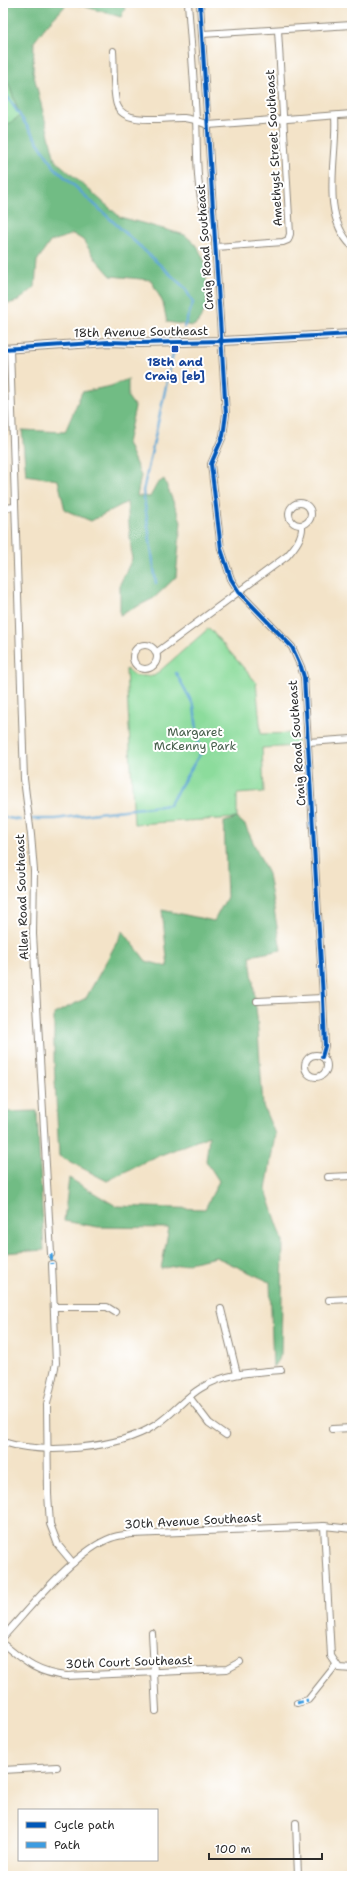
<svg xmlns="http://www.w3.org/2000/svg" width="355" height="1879" font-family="'Shantell Sans',sans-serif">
<rect width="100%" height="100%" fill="#fff"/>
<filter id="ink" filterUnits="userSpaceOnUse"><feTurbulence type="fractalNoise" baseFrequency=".025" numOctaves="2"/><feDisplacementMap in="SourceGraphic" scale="8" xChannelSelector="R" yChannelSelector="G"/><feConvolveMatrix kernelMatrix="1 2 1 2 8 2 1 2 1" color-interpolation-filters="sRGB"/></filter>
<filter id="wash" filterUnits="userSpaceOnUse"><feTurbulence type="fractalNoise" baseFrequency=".012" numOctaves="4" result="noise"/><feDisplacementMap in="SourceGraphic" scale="16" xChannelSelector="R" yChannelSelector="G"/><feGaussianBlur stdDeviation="0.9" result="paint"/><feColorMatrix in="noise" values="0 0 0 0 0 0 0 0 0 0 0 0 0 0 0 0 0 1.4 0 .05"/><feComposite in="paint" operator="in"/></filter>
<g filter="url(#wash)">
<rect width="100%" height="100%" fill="#f3e3c8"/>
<g fill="#8cdc9c" stroke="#5c8464">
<polygon points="3,76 8,82 20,116 3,128"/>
<polygon points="209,628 256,682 261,734 297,733 297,746 262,748 264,792 237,794 237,818 134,824 126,669 136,676 154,676"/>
</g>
<g fill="#71bc84" stroke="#4e7458">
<path d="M 3,3 L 68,3 L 46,26 L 34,42 L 33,72 L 55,160 L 120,217 L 185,235 L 197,246 L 206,264 L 207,306 L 198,323 L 193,326 L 167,322 L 163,303 L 151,280 L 111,276 L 95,258 L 83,240 L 73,234 L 50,242 L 37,261 L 35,287 C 26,294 16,307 3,302 L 3,128 L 20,116 L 8,82 L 3,76 Z"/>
<polygon points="72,3 121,3 125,8 121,17"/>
<polygon points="128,379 128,397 135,407 127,443 141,476 137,496 150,497 157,484 164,479 181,521 176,577 154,598 120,615 120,584 132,559 127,502 91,521 65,510 58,480 26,475 22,430 65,432 82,392 111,386"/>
<polygon points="237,818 245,825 268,874 281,950 250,956 257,1017 263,1106 275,1134 266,1190 283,1241 281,1355 273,1367 270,1282 216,1257 161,1269 169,1228 98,1227 64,1221 69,1178 116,1206 205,1209 219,1181 206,1161 209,1136 148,1160 107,1181 59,1156 54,1060 54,1014 86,998 123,931 146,961 168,967 162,910 214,921 227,897 224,822"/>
<polygon points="37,1111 44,1250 3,1253 3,1112"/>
</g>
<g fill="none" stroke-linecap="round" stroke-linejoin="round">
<g stroke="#5ca5d3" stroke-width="2.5">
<polyline points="3,90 55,168 185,288 193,303 184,327"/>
<polyline points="156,583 143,491 173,354"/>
<polyline points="3,817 20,820"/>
<polyline points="32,819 56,819 97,813 169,805 200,754 194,706 176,673"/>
</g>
</g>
</g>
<g filter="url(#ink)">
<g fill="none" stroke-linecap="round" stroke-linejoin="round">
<defs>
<g id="minor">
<path d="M 188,3 C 191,42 194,81 196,119 C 198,158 194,198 213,233"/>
<polyline points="200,4 226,414 223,436 211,464 221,549 231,579 239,592 292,647 301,667 304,677 323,998 325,1046 322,1057"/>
<polyline points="202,34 352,25"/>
<path d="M 113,51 C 114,63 113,95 117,105 C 124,126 166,117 184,118 C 193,119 200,122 208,125 L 352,114"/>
<path d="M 335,116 C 338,156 319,214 352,246"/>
<polyline points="216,247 283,242 288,240 290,234 278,30"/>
<polyline points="10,349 24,779 31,835 34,871 33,934 51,1254"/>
<circle cx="300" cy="514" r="11"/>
<polyline points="3,508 15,507"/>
<circle cx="145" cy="657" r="12"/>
<path d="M 156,653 L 287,556 C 295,547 303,537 302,525"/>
<polyline points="308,742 352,739"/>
<polyline points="257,1001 323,998"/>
<circle cx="316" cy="1066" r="11"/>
<polyline points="328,1177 352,1176"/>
<polyline points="52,1264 56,1363 47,1404 48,1494 50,1524 58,1545 73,1563"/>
<polyline points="329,1300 352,1299"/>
<polyline points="54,1307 107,1307 115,1312"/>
<polyline points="221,1309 237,1374"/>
<polyline points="190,1398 209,1423 226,1435"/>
<polyline points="332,1429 352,1428"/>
<path d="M 3,1442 C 44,1455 117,1449 154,1426 C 171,1416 184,1398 201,1388 C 225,1373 254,1372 281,1370"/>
<polyline points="324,1526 331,1656 339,1668 352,1669"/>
<polyline points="152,1633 156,1711"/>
<path d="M 3,1637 C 30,1608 75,1551 111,1538 C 118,1535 126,1535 132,1534 L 324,1526 L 352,1529"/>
<path d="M 3,1644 C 25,1662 37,1673 66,1676 L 227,1669 L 240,1662"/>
<polyline points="297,1703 308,1700 336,1665"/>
<polyline points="3,1770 57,1767"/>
<polyline points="296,1823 298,1876"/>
</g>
<polyline id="tertiary" points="3,349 109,342 140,343 222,341 352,334"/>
</defs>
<use href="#minor" stroke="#8f877a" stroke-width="8"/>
<use href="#tertiary" stroke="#8f877a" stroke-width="10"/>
<use href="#minor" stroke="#fff" stroke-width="6"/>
<use href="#tertiary" stroke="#fff" stroke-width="8"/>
<g stroke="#3d9ce1" stroke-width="3" stroke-dasharray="6 3" stroke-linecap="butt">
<polyline points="51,1254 52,1264"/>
<polyline points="297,1703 308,1700"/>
</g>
<defs>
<g id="cycleway">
<polyline points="200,4 226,414 223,436 211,464 221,549 231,579 239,592 292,647 301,667 304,677 323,998 325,1046 322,1057"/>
<polyline points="3,349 109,342 140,343 222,341 352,334"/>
</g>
</defs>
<use href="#cycleway" stroke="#fff" stroke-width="6"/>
<use href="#cycleway" stroke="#0057b8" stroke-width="4"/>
</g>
</g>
<rect fill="#1a4fb4" stroke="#fff" stroke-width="1.5" x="171" y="345" width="8" height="8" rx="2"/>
<g text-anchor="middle" stroke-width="4" stroke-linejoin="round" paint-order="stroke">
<g font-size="12" fill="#2b2b2b" stroke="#fff">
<text transform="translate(274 148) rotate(-93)" y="4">Amethyst Street Southeast</text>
<text transform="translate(205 247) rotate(-94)" y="4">Craig Road Southeast</text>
<text transform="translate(141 332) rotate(-1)" y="4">18th Avenue Southeast</text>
<text transform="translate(297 743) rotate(-94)" y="4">Craig Road Southeast</text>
<text transform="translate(22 897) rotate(-92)" y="4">Allen Road Southeast</text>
<text transform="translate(193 1521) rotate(-3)" y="4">30th Avenue Southeast</text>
<text transform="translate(129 1662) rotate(-2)" y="4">30th Court Southeast</text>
</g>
<g font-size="12" font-weight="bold" fill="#164399" stroke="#fff">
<text x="175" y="366">18th and<tspan x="175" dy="14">Craig [eb]</tspan></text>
</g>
<g font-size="12" fill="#48604d" stroke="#fff">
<text x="195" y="736">Margaret<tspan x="195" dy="14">McKenny Park</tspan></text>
</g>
</g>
<rect width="355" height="1879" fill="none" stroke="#fff" stroke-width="16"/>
<rect x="18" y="1809" width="140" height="52" fill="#ffffff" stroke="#aaaaaa"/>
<rect x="26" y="1822" width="20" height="6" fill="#0057b8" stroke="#aaaaaa"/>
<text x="54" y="1829" font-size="12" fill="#2b2b2b">Cycle path</text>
<rect x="26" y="1842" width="20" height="6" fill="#3d9ce1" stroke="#aaaaaa"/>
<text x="54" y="1849" font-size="12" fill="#2b2b2b">Path</text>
<path d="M209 1853v6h113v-6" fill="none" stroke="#2b2b2b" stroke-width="2"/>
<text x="215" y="1853" font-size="12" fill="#2b2b2b" stroke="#ffffff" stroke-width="3" paint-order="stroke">100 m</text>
</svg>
